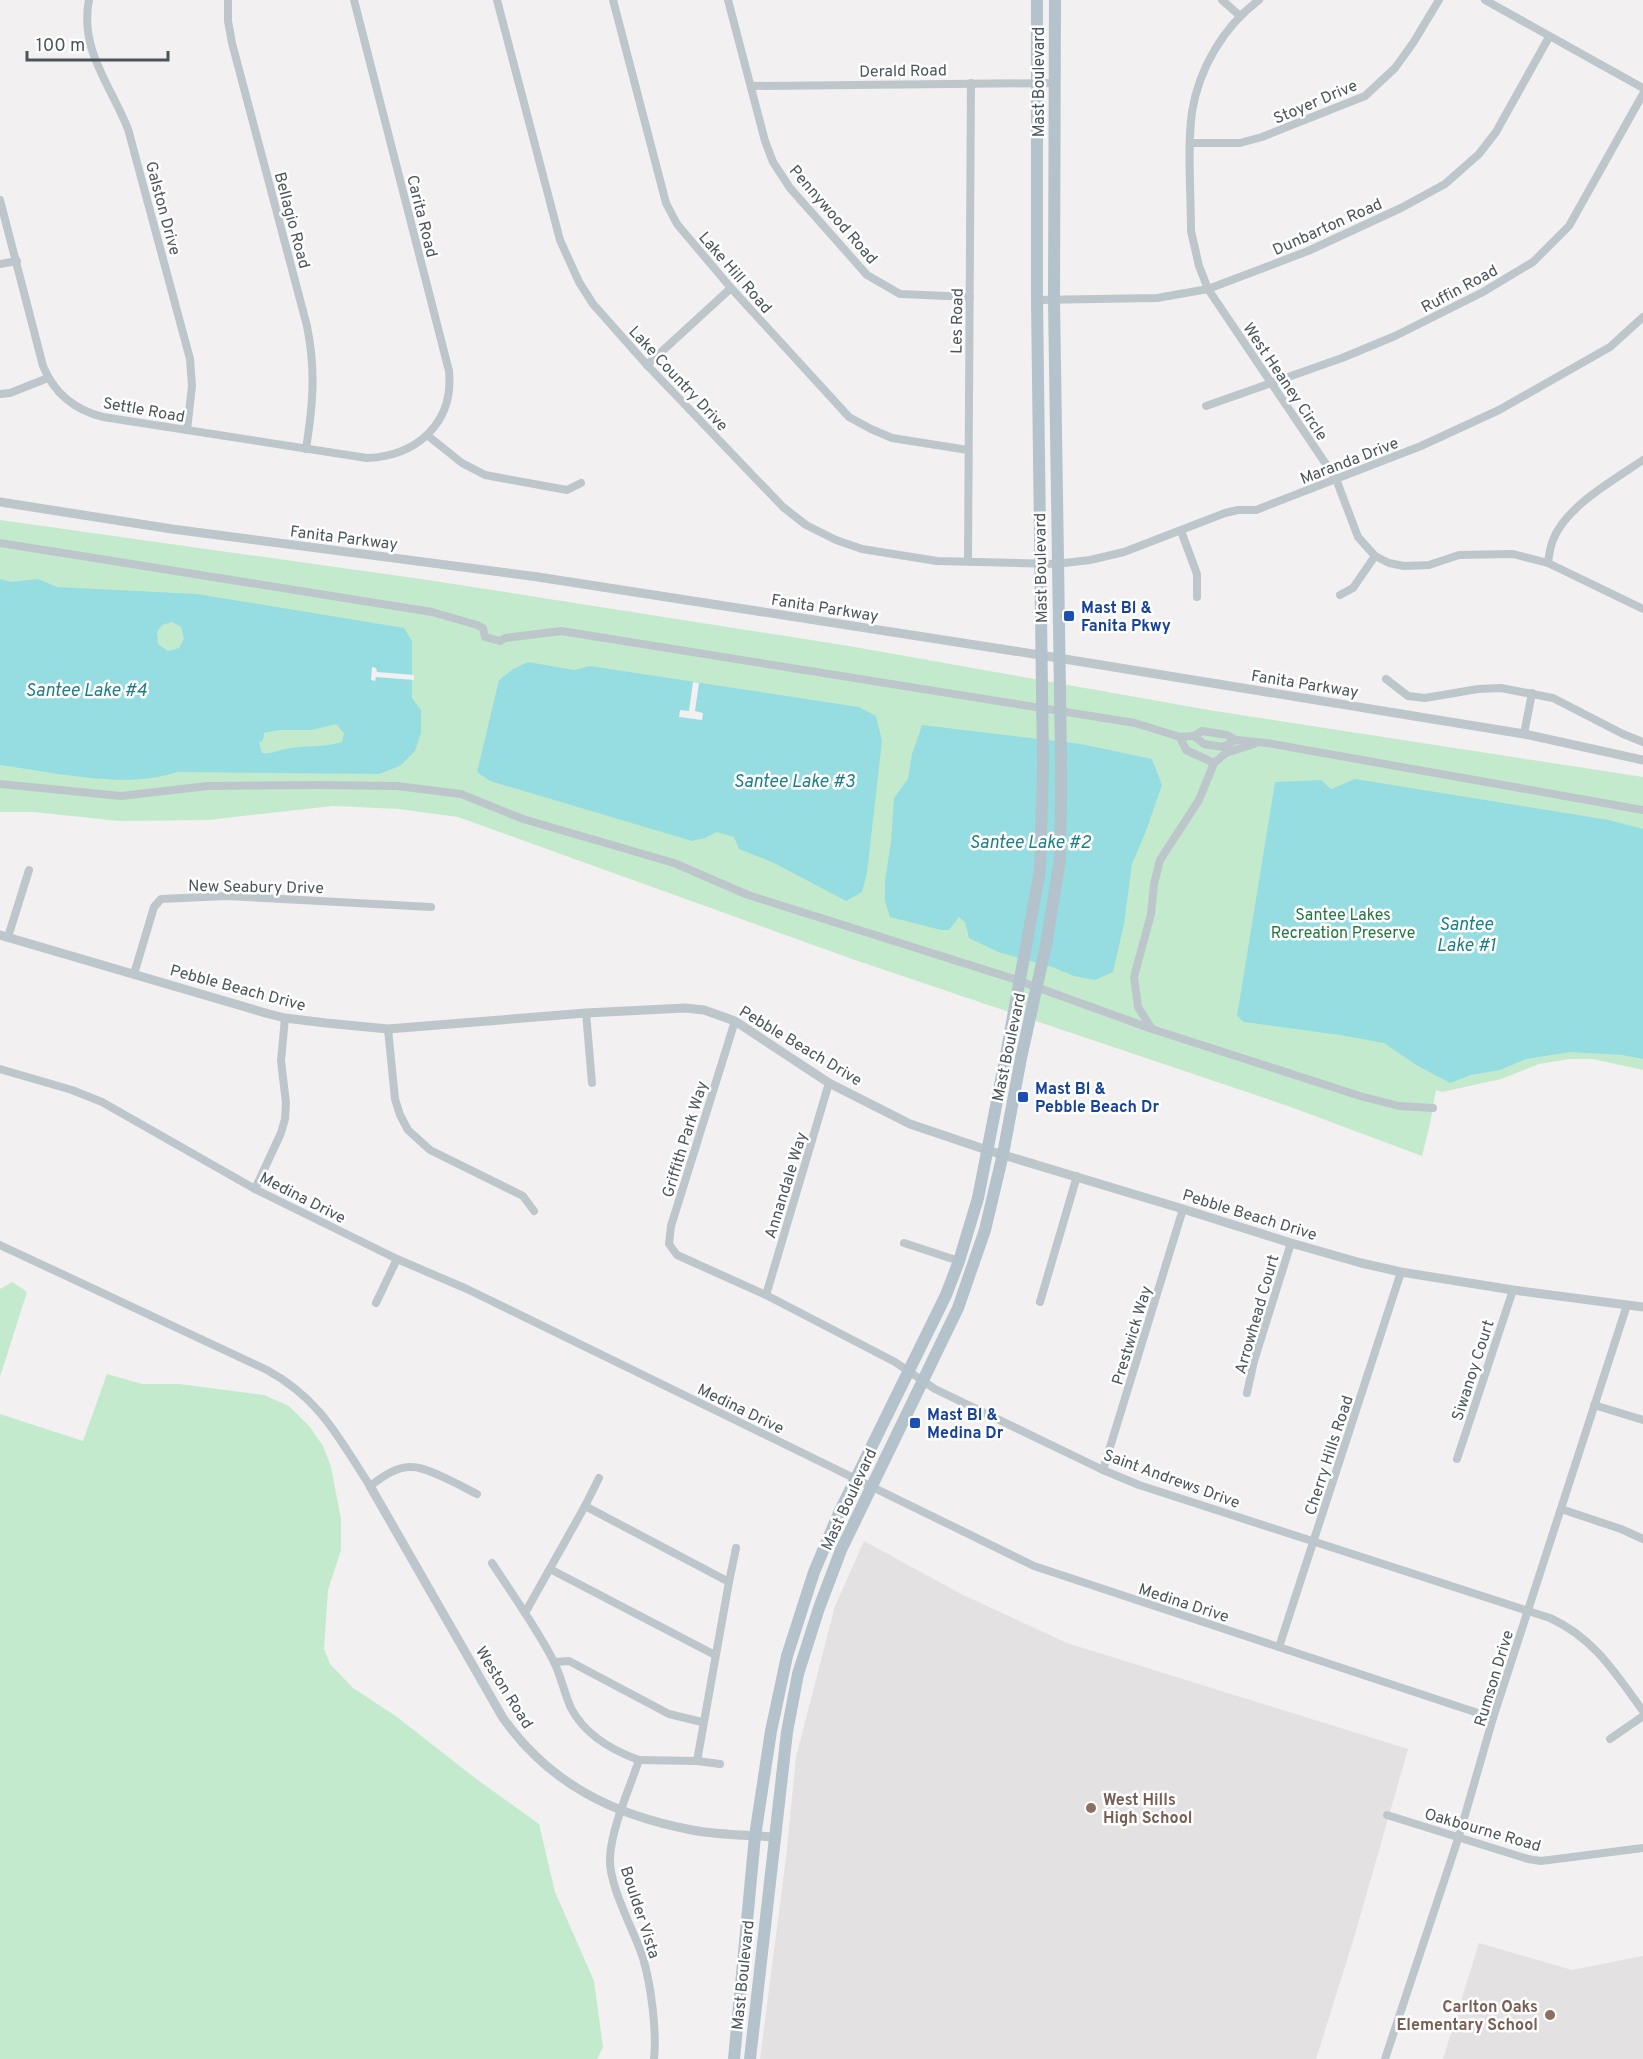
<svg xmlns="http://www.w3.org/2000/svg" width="1643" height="2059" font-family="Overpass,sans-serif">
<rect width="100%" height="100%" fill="#f2f0f0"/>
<g fill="#e3e1e1">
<polygon points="864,1541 961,1594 1067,1643 1408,1749 1353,1941 1316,2059 760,2059 786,1858 796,1757 835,1606"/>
<polygon points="1479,1943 1572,1970 1643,1956 1643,2059 1443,2059"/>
</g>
<g fill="#c4eacd">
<polygon points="0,520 428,580 849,646 1209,710 1643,777 1643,1070 1593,1059 1569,1059 1539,1064 1501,1079 1442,1092 1436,1090 1430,1124 1422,1156 1288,1106 852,959 458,817 399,809 333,806 208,820 119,821 34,812 0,812"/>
<polygon points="12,1282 27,1292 0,1377 0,1289"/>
<polygon points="107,1374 142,1384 179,1384 264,1395 289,1406 310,1427 323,1446 331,1467 341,1519 341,1550 328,1590 324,1649 330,1664 353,1688 397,1717 475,1778 539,1824 555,1892 594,1981 603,2047 597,2059 0,2059 0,1414 83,1441"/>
</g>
<g fill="#96dde2" fill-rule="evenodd">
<path d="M 0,579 L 11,582 L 38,579 L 57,587 L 197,594 L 404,628 L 412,641 L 412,698 L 421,710 L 421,733 L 415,751 L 400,766 L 379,774 L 177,772 C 126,790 53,772 0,765 ZM 172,622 L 181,627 L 184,639 L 179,648 L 168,651 L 158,644 L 157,632 L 162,625 ZM 336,724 L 344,733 L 342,742 C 324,748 304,745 285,749 C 275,751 274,754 262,753 L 259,743 L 263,740 L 264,733 L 279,730 L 312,730 Z"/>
<polygon points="528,662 574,670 590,666 859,707 876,716 882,741 867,873 862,892 846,901 774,863 739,849 734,837 717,832 705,838 692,841 490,781 477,772 499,680 513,669"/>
<polygon points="922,725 1081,744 1152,759 1162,785 1146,831 1132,864 1124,924 1113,972 1095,980 1074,976 1052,967 998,952 969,938 965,922 959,917 949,930 941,930 890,917 885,901 885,881 891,841 894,798 908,779 912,754"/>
<polygon points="1355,779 1609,820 1643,829 1643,1059 1622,1055 1570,1052 1526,1059 1500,1070 1471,1075 1450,1083 1418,1066 1384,1043 1340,1035 1244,1022 1237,1016 1275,782 1321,780 1331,789"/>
</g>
<g fill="#f2f0f0">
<polygon points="372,667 376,668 377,672 414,675 414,680 376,677 375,681 371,680"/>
<polygon points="693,682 699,683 695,711 703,713 702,720 679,717 680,710 689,711"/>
</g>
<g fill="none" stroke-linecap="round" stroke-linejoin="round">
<g stroke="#bdc6cb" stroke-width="8">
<path d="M 89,0 C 79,49 111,86 128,129 L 190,359 L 192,386 L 187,430"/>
<path d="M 228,0 L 228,21 L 232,43 L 307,326 C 316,371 313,404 306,449"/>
<polyline points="497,0 560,240 579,282 593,304 647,365 783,507 806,525 836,540 862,549 937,561 1056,564 1090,560 1124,552 1225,513 1238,510 1256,510 1421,446 1499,410 1610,347 1643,317"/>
<polyline points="613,0 666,203 677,224 731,288 849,417 871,429 892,438 968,450"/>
<polyline points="728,0 765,141 773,162 790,188 867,275 900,294 970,297"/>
<polyline points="1222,0 1240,16"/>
<path d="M 1259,0 C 1224,26 1199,68 1192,112 C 1187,148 1191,194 1191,231 L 1199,266 L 1208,289 L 1336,479 L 1358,537 L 1375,556 L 1389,563 L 1404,566 L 1429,565 L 1459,555 L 1513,554 L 1548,563 L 1643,609"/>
<polyline points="1485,0 1643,88"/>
<polyline points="751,86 1055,83"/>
<polyline points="1191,143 1240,143 1262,137 1365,96 1395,68 1413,43 1439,0"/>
<path d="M 0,200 L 43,366 C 54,393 75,410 103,417 L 367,458 C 417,456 454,423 449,371 L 354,0"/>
<polyline points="0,264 17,261"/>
<polyline points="1037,300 1157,298 1208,289 1308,251 1401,208 1445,184 1479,154 1496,132 1549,37"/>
<polyline points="647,365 731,288"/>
<polyline points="0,394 10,393 48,378"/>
<polyline points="1206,406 1342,358 1395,336 1483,292 1533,262 1569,226 1643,94"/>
<polyline points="427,435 462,463 485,475 567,490 581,483"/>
<polyline points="1181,531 1197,574 1197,597"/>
<polyline points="0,543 432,612 477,625 483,628 485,637 500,641 505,638 561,631 1135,723 1180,737 1194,736 1202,731 1227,735 1236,740 1267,743 1643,810"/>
<polyline points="968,560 971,83"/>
<path d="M 1548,563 C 1549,555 1550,547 1553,540 C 1566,506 1614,480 1643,460"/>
<polyline points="1340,595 1353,588 1375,556"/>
<polyline points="1386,679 1408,696 1425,698 1478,689 1501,688 1553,698 1623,734 1643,742"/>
<polyline points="1524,734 1532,693"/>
<polyline points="1194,736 1204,744 1223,747 1236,740"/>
<polyline points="1180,737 1186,750 1214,763 1199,800 1160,860 1154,884 1151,914 1134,977 1138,1007 1152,1029 1360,1096 1399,1106 1433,1108"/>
<polyline points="1214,763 1226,753 1254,744"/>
<polyline points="0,784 121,796 208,786 318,785 397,786 461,794 523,819 674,863 748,895 1017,980 1152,1029"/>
<polyline points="8,937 29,870"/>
<polyline points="134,974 154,907 161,899 226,896 431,907"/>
<polyline points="586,1013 592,1083"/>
<path d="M 735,1021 L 671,1226 L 669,1244 L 677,1255 L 766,1295 L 895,1362 L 935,1389 L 1103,1470 L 1139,1485 L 1550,1618 C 1594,1638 1615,1673 1643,1711"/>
<polyline points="388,1029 395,1099 400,1115 408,1130 430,1150 523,1196 534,1211"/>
<polyline points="0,1069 72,1090 102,1102 255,1189 397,1259 467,1289 1034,1566 1493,1718"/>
<polyline points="255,1189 281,1133 285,1119 286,1103 281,1061 285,1018"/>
<polyline points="904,1243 959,1261"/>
<path d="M 0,1245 L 267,1370 C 320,1399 338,1437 370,1486 C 382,1477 397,1466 412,1467 C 428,1467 463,1487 477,1494"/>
<polyline points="766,1295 829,1083"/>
<polyline points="1040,1302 1077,1176"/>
<polyline points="376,1303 397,1259"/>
<polyline points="1247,1393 1254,1361 1291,1243"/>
<polyline points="1594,1405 1643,1420"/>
<polyline points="1457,1459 1513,1290"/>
<polyline points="1103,1470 1183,1209"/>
<polyline points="585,1506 599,1478"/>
<polyline points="1561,1509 1621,1529 1643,1539"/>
<path d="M 492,1563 C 513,1595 536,1627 553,1660 C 561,1675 564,1693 571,1708 C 585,1735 611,1750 639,1760 C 629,1790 612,1826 610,1857 C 608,1885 634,1930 643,1958 C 651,1985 657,2031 654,2059"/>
<polyline points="550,1569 715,1655"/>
<polyline points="729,1582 736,1548"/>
<polyline points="525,1613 585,1506 729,1582 697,1761 639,1760"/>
<polyline points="1279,1647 1401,1272"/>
<polyline points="554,1662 569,1661 669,1714 702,1722"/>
<polyline points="1610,1739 1643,1716"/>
<polyline points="697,1761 720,1764"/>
<polyline points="1387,1815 1528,1859 1541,1861 1643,1848"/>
<polyline points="1385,2059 1459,1836 1493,1718 1627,1305"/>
</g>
<g stroke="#bdc6cb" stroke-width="9">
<polyline points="0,502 172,529 538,577 1040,655 1524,734 1643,760"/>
<polyline points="0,935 269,1014 285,1018 326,1023 388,1029 586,1013 685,1008 704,1010 735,1021 829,1083 910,1124 987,1150 1183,1209 1291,1243 1361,1263 1401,1272 1513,1290 1643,1307"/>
<path d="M 370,1486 L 503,1718 C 550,1784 613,1815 692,1830 C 718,1835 747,1835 774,1837"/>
</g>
<g stroke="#b3c2cb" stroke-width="12">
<polyline points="1037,0 1037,300 1042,692"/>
<polyline points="1055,0 1054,300 1060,693"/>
<polyline points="1061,757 1061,791"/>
<polyline points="734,2059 755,1836 771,1731 787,1656 814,1572 839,1513 946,1295 959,1261 978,1198 1006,1055"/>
<polyline points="750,2059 787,1732 798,1674 819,1608 841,1550 958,1308 985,1230 1003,1154 1021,1058"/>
</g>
<g stroke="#b3c2cb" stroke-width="12">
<polyline points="1060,693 1061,757"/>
<polyline points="1006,1055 1040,870 1043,766 1042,692"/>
<polyline points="1021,1058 1046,945 1060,859 1061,791"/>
</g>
</g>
<g fill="#1a4fb4" stroke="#fff" stroke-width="2">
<rect x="1063" y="610" width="12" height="12" rx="3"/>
<rect x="1017" y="1091" width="12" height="12" rx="3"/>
<rect x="909" y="1417" width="12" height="12" rx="3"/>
</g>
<g fill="#8d6e63" stroke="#fff" stroke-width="2">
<circle cx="1091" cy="1808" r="6"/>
<circle cx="1550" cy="2015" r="6"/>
</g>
<g text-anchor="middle" stroke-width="5" stroke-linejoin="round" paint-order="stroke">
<g font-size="16" fill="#4a555b" stroke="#fff">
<text transform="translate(903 70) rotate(-1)" y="6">Derald Road</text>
<text transform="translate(1038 82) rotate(-90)" y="6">Mast Boulevard</text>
<text transform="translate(1315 101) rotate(-23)" y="6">Stoyer Drive</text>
<text transform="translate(164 208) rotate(75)" y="6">Galston Drive</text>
<text transform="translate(834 214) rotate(49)" y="6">Pennywood Road</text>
<text transform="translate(423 216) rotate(76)" y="6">Carita Road</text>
<text transform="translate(293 220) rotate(75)" y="6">Bellagio Road</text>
<text transform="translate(1327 226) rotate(-24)" y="6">Dunbarton Road</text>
<text transform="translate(736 272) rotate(49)" y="6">Lake Hill Road</text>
<text transform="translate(1459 288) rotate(-28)" y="6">Ruffin Road</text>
<text transform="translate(956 321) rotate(-89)" y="6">Les Road</text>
<text transform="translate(679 378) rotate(47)" y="6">Lake Country Drive</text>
<text transform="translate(1286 381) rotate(56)" y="6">West Heaney Circle</text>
<text transform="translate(144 409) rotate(10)" y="6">Settle Road</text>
<text transform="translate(1349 460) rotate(-21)" y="6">Maranda Drive</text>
<text transform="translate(344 537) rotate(7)" y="6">Fanita Parkway</text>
<text transform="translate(1040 568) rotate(-91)" y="6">Mast Boulevard</text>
<text transform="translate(825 607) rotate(9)" y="6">Fanita Parkway</text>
<text transform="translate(1305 683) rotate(9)" y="6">Fanita Parkway</text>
<text transform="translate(256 886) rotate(1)" y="6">New Seabury Drive</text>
<text transform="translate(238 987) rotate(15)" y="6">Pebble Beach Drive</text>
<text transform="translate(801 1045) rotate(31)" y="6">Pebble Beach Drive</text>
<text transform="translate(1008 1047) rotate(-78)" y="6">Mast Boulevard</text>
<text transform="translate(684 1139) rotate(-73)" y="6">Griffith Park Way</text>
<text transform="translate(785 1185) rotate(-73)" y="6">Annandale Way</text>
<text transform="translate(303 1197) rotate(27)" y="6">Medina Drive</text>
<text transform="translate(1250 1214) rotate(17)" y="6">Pebble Beach Drive</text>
<text transform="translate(1256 1314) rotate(-74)" y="6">Arrowhead Court</text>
<text transform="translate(1131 1335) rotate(-73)" y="6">Prestwick Way</text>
<text transform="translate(1472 1370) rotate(-72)" y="6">Siwanoy Court</text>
<text transform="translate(741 1408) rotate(26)" y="6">Medina Drive</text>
<text transform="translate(1328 1455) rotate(-72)" y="6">Cherry Hills Road</text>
<text transform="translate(1172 1478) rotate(20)" y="6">Saint Andrews Drive</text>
<text transform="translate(848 1499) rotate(-65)" y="6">Mast Boulevard</text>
<text transform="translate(1184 1602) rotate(18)" y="6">Medina Drive</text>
<text transform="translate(1493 1678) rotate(-73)" y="6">Rumson Drive</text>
<text transform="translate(505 1687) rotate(58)" y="6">Weston Road</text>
<text transform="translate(1483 1829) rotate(16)" y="6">Oakbourne Road</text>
<text transform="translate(641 1912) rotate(72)" y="6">Boulder Vista</text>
<text transform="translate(742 1975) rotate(-84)" y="6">Mast Boulevard</text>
</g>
<g font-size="16" font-weight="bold" fill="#164399" stroke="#fff" text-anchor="start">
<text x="1081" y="613">Mast Bl &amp;<tspan x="1081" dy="18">Fanita Pkwy</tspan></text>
<text x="1035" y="1094">Mast Bl &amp;<tspan x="1035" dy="18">Pebble Beach Dr</tspan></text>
<text x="927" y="1420">Mast Bl &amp;<tspan x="927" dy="18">Medina Dr</tspan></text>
</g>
<g font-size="16" fill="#227540" stroke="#fff">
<text x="1343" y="920">Santee Lakes<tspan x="1343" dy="18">Recreation Preserve</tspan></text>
</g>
<g font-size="16" font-weight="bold" fill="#785e54" stroke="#fff" text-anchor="start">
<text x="1103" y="1805">West Hills<tspan x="1103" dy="18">High School</tspan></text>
<text x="1538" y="2012" text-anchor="end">Carlton Oaks<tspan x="1538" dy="18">Elementary School</tspan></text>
</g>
<g font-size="18" font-style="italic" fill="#1b7f86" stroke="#fff">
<text x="86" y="696">Santee Lake #4</text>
<text x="794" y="787">Santee Lake #3</text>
<text x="1030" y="848">Santee Lake #2</text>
<text x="1466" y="930">Santee<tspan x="1466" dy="21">Lake #1</tspan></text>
</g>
</g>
<path d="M27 51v9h141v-9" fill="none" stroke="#4a555b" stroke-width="3"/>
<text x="36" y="51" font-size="18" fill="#4a555b" stroke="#ffffff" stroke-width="4.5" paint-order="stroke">100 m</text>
</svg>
